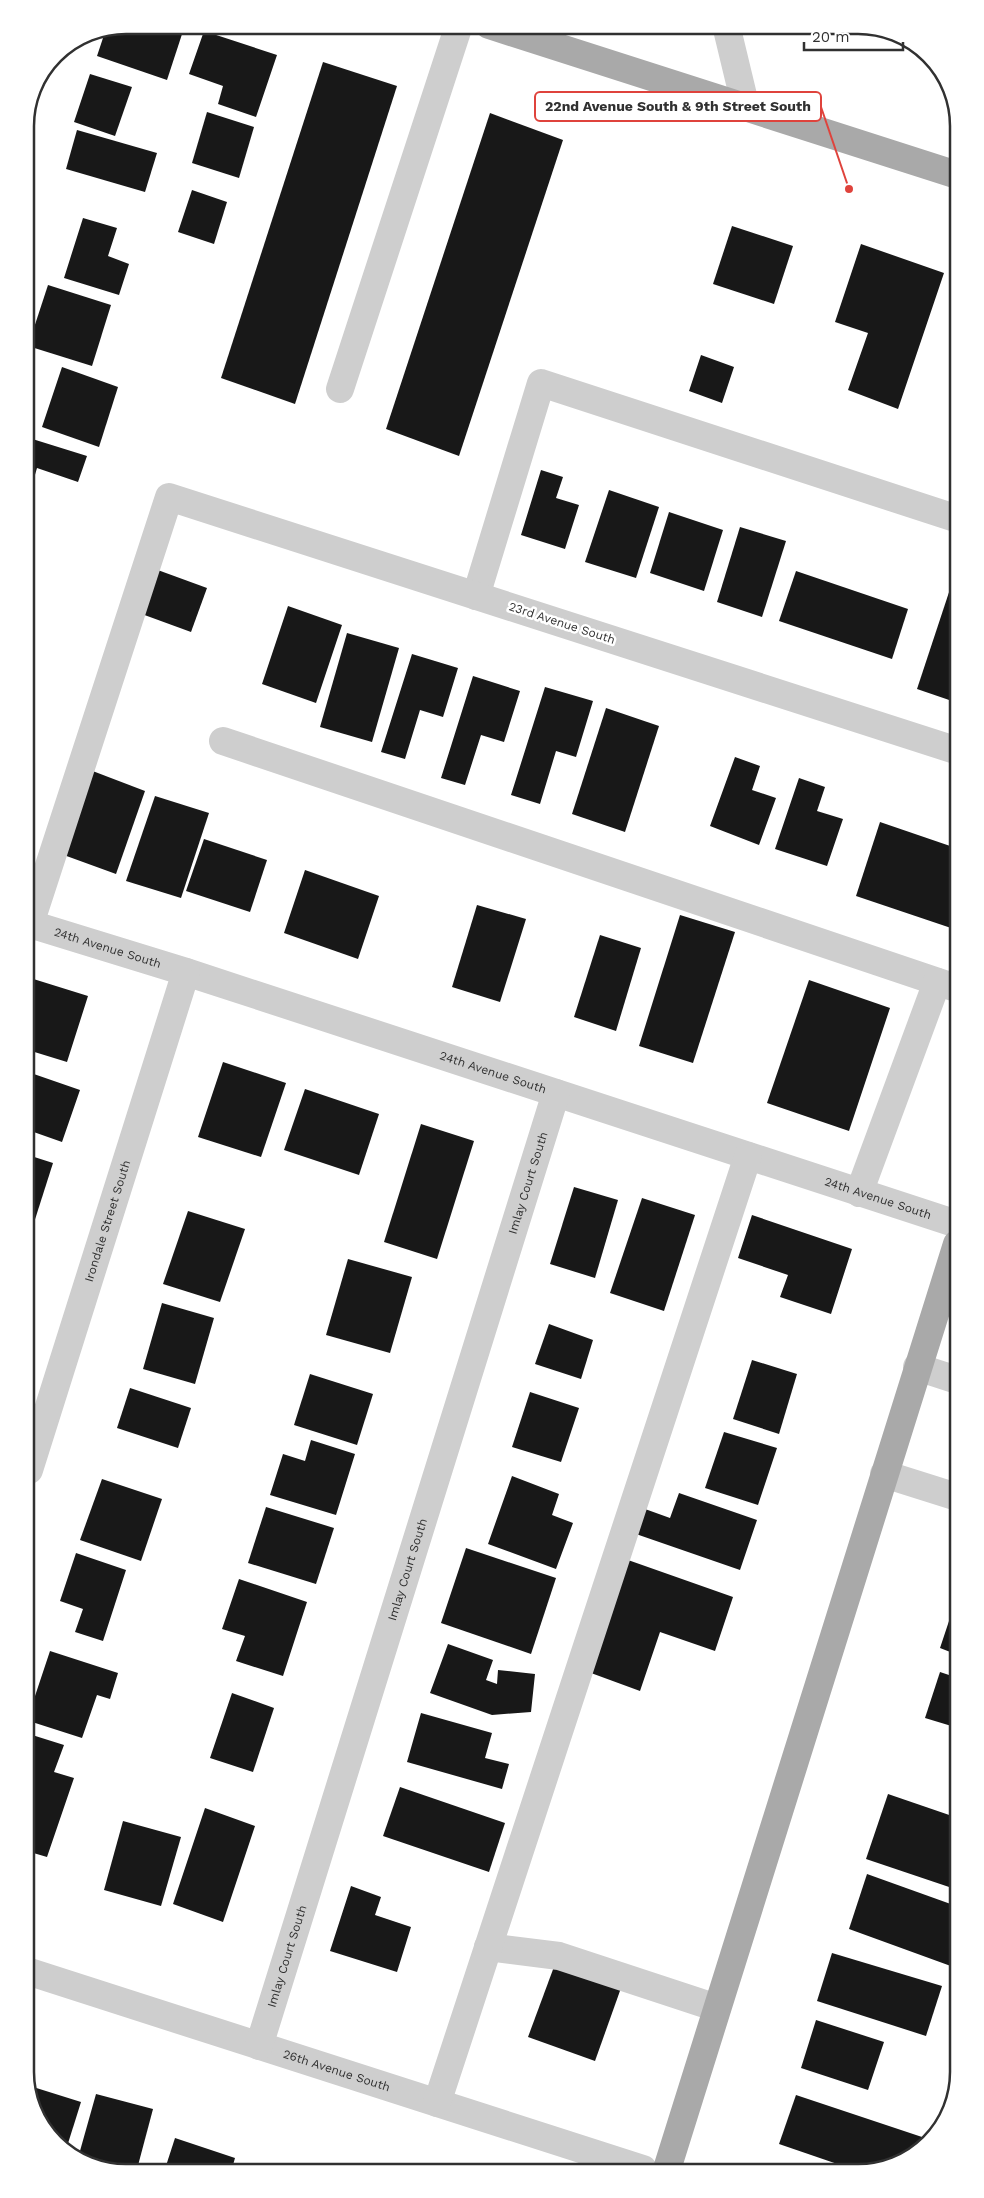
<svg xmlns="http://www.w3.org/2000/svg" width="984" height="2198" font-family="'Work Sans',sans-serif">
<rect width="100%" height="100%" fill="#fff"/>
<g fill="#181818">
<polygon points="125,25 185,25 167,80 97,56 106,29"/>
<polygon points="204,31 277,55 256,117 218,104 223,86 189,74"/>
<polygon points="323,62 397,86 295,404 221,378"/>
<polygon points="90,74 132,87 115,136 74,122"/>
<polygon points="207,112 254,127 239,178 192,163"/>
<polygon points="490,113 563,140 459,456 386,429"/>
<polygon points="77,130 157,153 145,192 66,169"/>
<polygon points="192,190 227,202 214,244 178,232"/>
<polygon points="83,218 117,228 108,256 129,264 119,295 64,278"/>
<polygon points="732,226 793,246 774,304 713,284"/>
<polygon points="861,244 944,273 898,409 848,390 868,333 835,322"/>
<polygon points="48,285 111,305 92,366 28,346"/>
<polygon points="701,355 734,367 722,403 689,391"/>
<polygon points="62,367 118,387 99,447 42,427"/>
<polygon points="26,437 87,456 78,482 37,468 29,495 26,494"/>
<polygon points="541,470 563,477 556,498 579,505 565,549 521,535"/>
<polygon points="609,490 659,507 636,578 585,562"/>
<polygon points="669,512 723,530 704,591 650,573"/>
<polygon points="26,516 35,519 27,543 26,543"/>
<polygon points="740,527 786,541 762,617 717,602"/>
<polygon points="155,569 207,588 191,632 139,613"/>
<polygon points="796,571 908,609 892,659 779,621"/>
<polygon points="955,574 955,702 917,689"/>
<polygon points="288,606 342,625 316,703 262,684"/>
<polygon points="347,633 399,648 372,742 320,727"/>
<polygon points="412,654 458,668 443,717 420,710 405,759 381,752"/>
<polygon points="473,676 520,691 504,742 481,735 465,785 441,778"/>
<polygon points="545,687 593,701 576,757 556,751 540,804 511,795"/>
<polygon points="606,708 659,726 625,832 572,814"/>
<polygon points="735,757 760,766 752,790 776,798 759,845 710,826"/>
<polygon points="90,770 145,791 116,874 61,854"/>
<polygon points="799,778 825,787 817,811 843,819 827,866 775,849"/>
<polygon points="155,796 209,813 181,898 126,881"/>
<polygon points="880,822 956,848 956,924 954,929 856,896"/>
<polygon points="204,839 267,860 250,912 186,891"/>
<polygon points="305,870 379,896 358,959 284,933"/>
<polygon points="477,905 526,919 500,1002 452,987"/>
<polygon points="680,915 735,932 693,1063 639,1046"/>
<polygon points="600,935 641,948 616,1031 574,1017"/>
<polygon points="27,977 88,996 67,1062 28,1050 28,1039 31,1027 28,1025"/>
<polygon points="809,980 890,1008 849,1131 767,1103"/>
<polygon points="223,1062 286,1083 261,1157 198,1137"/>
<polygon points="28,1072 80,1090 62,1142 28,1130 28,1110 31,1101 28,1100"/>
<polygon points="305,1089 379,1114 359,1175 284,1150"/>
<polygon points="421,1124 474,1141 437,1259 384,1242"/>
<polygon points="28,1155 53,1163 31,1232 28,1231"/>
<polygon points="574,1187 618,1200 595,1278 550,1264"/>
<polygon points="642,1198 695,1215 664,1311 610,1293"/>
<polygon points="188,1211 245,1229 220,1302 163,1284"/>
<polygon points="752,1215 852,1249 831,1314 780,1297 788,1275 738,1258"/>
<polygon points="348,1259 412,1277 390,1353 326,1335"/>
<polygon points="162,1303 214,1318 195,1384 143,1369"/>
<polygon points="549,1324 593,1340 581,1379 535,1364"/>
<polygon points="752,1360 797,1374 779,1434 733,1419"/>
<polygon points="310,1374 373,1394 357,1445 294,1425"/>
<polygon points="130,1388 191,1408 178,1448 117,1428"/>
<polygon points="530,1392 579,1408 561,1462 512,1447"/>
<polygon points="724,1432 777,1448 758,1505 705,1488"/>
<polygon points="311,1440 355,1454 336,1515 270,1495 283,1454 305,1461"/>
<polygon points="512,1476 559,1494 552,1515 573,1523 556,1569 488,1544"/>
<polygon points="102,1479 162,1499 141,1561 80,1540"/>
<polygon points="679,1493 757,1520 740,1570 636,1534 645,1509 670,1518"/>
<polygon points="266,1507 334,1528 316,1584 248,1563"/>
<polygon points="466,1548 556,1578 531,1654 441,1623"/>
<polygon points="76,1553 126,1570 103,1641 75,1632 83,1609 60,1601"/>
<polygon points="628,1560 733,1597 715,1651 660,1632 640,1691 591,1673"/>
<polygon points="239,1579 307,1602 283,1676 236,1661 245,1636 222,1629"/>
<polygon points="957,1597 958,1597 958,1655 940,1648"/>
<polygon points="448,1644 493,1660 486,1680 497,1684 498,1670 535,1674 531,1712 492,1715 430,1693"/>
<polygon points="50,1651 118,1673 110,1699 97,1695 82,1738 29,1721 29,1714"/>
<polygon points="940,1672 958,1678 958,1728 925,1718"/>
<polygon points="232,1693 274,1708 253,1772 210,1758"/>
<polygon points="421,1713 492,1733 485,1758 509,1764 502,1789 407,1762"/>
<polygon points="29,1734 64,1745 54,1772 74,1778 47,1857 30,1852"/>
<polygon points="400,1787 505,1823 489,1872 383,1836"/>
<polygon points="888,1794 958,1818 958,1890 866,1859"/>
<polygon points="205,1808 255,1826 223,1922 173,1904"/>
<polygon points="123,1821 181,1837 161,1906 104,1890"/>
<polygon points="867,1874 959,1907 959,1969 849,1929"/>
<polygon points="351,1886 381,1897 375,1915 411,1927 397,1972 330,1951"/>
<polygon points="832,1953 942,1986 926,2036 817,2001"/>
<polygon points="555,1964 621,1988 595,2061 528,2037"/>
<polygon points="816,2020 884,2042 868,2090 801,2068"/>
<polygon points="30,2086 81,2102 65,2153 30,2105"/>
<polygon points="96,2094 153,2109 136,2173 119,2173 78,2158"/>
<polygon points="796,2095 928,2139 891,2168 849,2168 779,2144"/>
<polygon points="175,2138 235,2158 231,2172 164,2172"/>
</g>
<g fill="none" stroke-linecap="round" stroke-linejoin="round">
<g stroke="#cecece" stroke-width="28">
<polyline points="726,25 746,108"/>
<polyline points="340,389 459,25"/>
<polyline points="476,596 541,383 955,518"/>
<polyline points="223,741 956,988"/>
<path id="s1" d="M 955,750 L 169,497 L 30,924 L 186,972 L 957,1224"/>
<polyline points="859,1193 937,982"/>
<polyline points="917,1367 957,1380"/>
<path id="s2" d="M 29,1470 L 186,972"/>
<polyline points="884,1474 957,1497"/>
<polyline points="488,1947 559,1956 717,2008"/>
<path id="s3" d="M 30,1972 L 643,2169"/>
<path id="s4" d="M 259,2046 L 556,1093"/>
<polyline points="437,2103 748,1156"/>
</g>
<g stroke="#a9a9a9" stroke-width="28">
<polyline points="489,25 954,174"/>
<polyline points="667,2169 957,1244"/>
</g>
</g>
<g text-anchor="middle" stroke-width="5" stroke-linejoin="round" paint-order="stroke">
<g font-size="12" fill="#313131" stroke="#fff">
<text transform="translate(562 623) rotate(18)" y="4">23rd Avenue South</text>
<text dy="4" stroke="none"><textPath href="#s1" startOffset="1356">24th Avenue South</textPath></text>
<text dy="4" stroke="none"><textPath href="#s1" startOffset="1761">24th Avenue South</textPath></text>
<text dy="4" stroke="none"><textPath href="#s4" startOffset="904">Imlay Court South</textPath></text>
<text dy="4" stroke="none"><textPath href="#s1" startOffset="2166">24th Avenue South</textPath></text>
<text dy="4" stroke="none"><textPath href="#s2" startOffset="261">Irondale Street South</textPath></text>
<text dy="4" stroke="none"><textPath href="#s4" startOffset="499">Imlay Court South</textPath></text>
<text dy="4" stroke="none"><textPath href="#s4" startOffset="94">Imlay Court South</textPath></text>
<text dy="4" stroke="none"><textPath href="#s3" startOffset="322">26th Avenue South</textPath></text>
</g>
</g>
<path d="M0 0H984V2198H0ZM126 34H858A92 92 0 0 1 950 126V2072A92 92 0 0 1 858 2164H126A92 92 0 0 1 34 2072V126A92 92 0 0 1 126 34Z" fill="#fff" fill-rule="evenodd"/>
<path fill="none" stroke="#313131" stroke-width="2.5" d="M126 34H858A92 92 0 0 1 950 126V2072A92 92 0 0 1 858 2164H126A92 92 0 0 1 34 2072V126A92 92 0 0 1 126 34Z"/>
<path fill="none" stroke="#df433c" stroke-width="2" d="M849 189L821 107"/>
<circle fill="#df433c" stroke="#fff" stroke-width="2" cx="849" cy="189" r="5"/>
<rect fill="#fff" stroke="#df433c" stroke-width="2" x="535" y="92" width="286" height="29" rx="5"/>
<g font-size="14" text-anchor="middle" font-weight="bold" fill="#313131">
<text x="678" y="111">22nd Avenue South &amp; 9th Street South</text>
</g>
<path d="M804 42v8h99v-8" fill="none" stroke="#313131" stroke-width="2.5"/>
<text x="812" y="42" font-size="15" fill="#313131" stroke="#ffffff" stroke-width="4" paint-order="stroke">20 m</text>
</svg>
